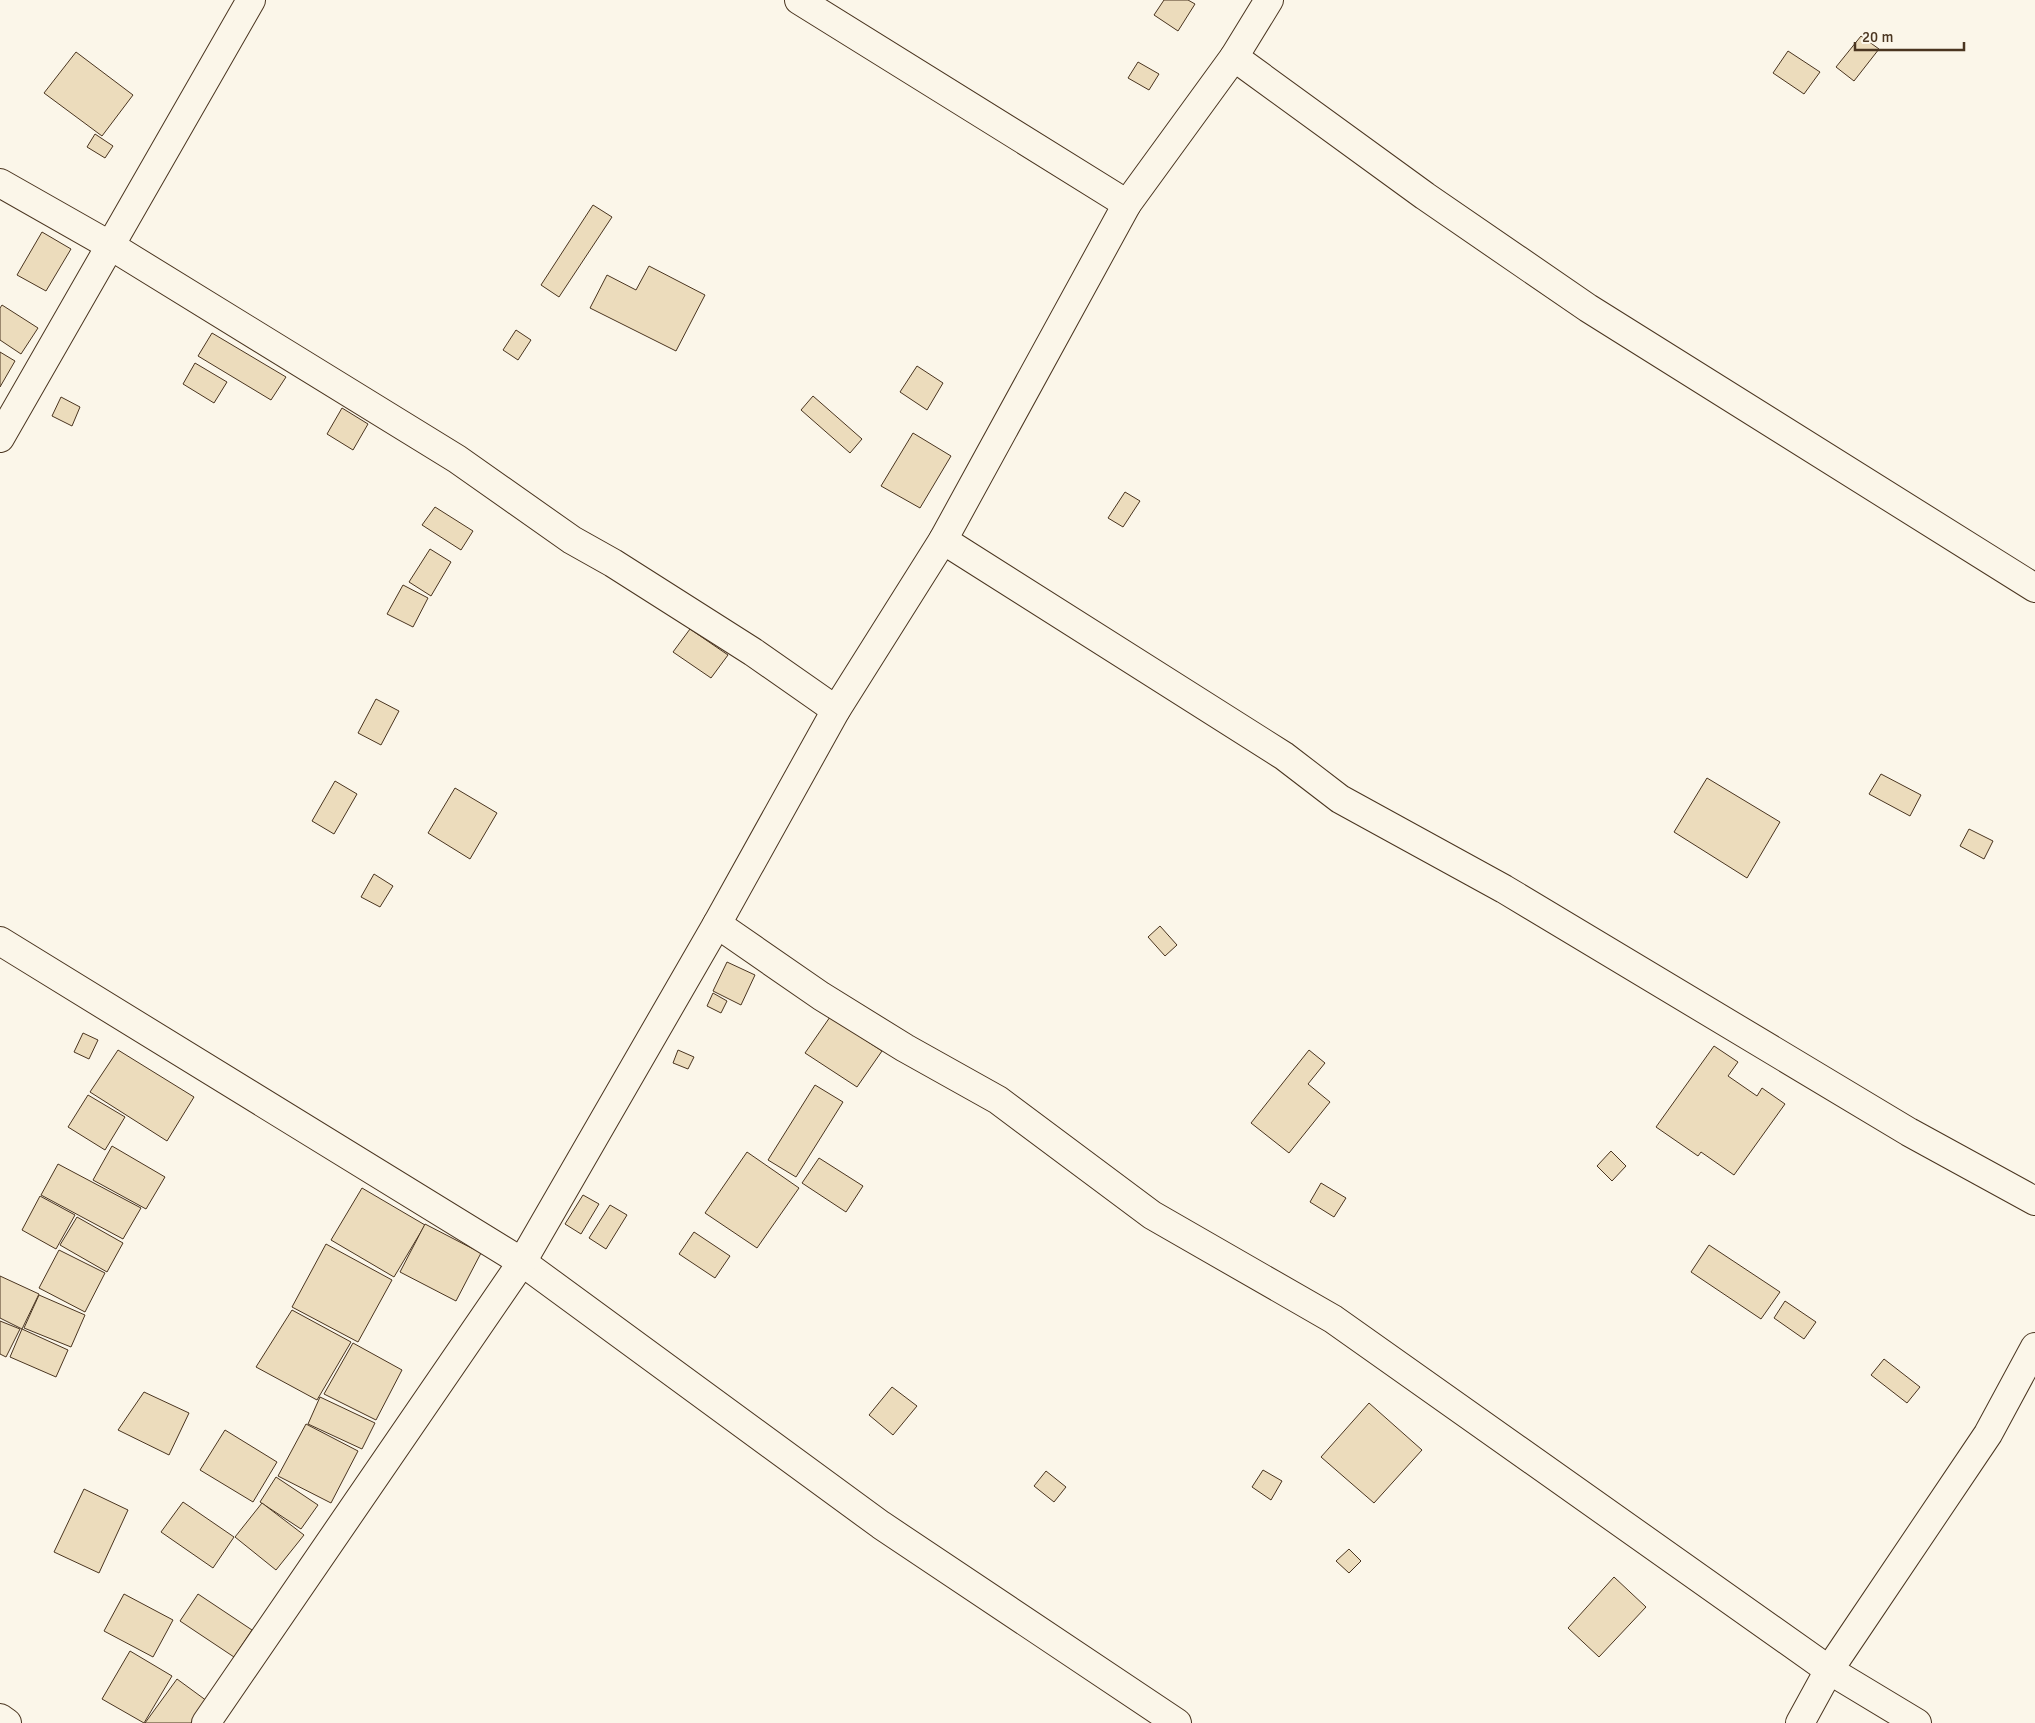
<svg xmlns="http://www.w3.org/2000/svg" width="2035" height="1723" font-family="Signika,sans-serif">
<rect width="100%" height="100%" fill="#fbf6e9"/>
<g fill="#ecdcbc" stroke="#4a3520">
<polygon points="1164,0 1188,0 1195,4 1178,31 1154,15"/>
<polygon points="1861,36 1879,49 1854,81 1836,67"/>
<polygon points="1788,51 1820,72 1804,94 1773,73"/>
<polygon points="76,52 133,95 102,136 44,93"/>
<polygon points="1138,62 1159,74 1149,90 1128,78"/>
<polygon points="95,134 113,146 105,158 87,147"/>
<polygon points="593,205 612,217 559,297 541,285"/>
<polygon points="42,232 71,249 46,291 17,275"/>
<polygon points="649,266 705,295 676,351 590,308 607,275 636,290"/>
<polygon points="2,305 38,328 21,354 0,340 0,308"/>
<polygon points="516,330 531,340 518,360 503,350"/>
<polygon points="212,333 286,377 271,400 198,356"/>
<polygon points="0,352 15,361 0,387"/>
<polygon points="195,363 227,382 214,403 183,384"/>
<polygon points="917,366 943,383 927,410 900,392"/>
<polygon points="813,396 862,439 850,453 801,410"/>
<polygon points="61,397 80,407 72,426 52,416"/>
<polygon points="342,408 368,424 353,450 327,434"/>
<polygon points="913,433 951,456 920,508 881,486"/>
<polygon points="1125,492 1140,501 1123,527 1108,518"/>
<polygon points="435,507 473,531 461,550 422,525"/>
<polygon points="430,549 451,562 431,596 409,582"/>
<polygon points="403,585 428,598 413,627 387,614"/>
<polygon points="690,629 728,655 711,678 673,652"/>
<polygon points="376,699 399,711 381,745 358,733"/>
<polygon points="1881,774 1921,795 1910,816 1869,794"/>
<polygon points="1707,778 1780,822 1747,878 1674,832"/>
<polygon points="335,781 357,794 334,834 312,821"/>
<polygon points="455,788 497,813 470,859 428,833"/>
<polygon points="1969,829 1993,841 1984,859 1960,846"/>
<polygon points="374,874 393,886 380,907 361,897"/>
<polygon points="1160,926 1177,945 1165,956 1148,937"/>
<polygon points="727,962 755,975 741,1005 713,991"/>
<polygon points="713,993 727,1001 721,1013 707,1006"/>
<polygon points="830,1017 882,1051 857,1087 805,1053"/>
<polygon points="83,1033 98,1040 89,1059 74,1052"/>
<polygon points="1714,1046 1738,1062 1728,1076 1757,1096 1762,1088 1785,1104 1734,1175 1701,1152 1698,1156 1656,1127"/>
<polygon points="118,1050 194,1097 167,1141 90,1092"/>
<polygon points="678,1050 694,1057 688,1069 673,1063"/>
<polygon points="1309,1050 1325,1063 1308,1084 1330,1102 1289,1153 1251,1123"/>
<polygon points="815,1085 843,1102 796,1177 768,1160"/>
<polygon points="88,1095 125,1117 105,1150 68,1127"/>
<polygon points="112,1146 165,1177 146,1209 93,1180"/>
<polygon points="1611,1151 1626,1166 1612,1181 1597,1166"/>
<polygon points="747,1152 799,1188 757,1248 705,1213"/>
<polygon points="819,1158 863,1186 846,1212 802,1183"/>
<polygon points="58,1164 141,1208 123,1239 41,1195"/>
<polygon points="1321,1183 1346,1198 1334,1217 1310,1202"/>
<polygon points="362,1188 425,1225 394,1277 331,1240"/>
<polygon points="583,1195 599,1204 581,1234 565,1224"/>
<polygon points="40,1196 75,1215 56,1249 22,1230"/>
<polygon points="610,1205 627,1215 606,1249 589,1238"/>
<polygon points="77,1217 123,1243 107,1272 60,1245"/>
<polygon points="425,1224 481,1253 456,1301 400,1272"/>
<polygon points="694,1232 730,1256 715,1278 679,1254"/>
<polygon points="326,1244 392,1280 358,1342 292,1307"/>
<polygon points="1709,1245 1780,1292 1761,1319 1691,1272"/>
<polygon points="59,1250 105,1273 85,1312 39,1288"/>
<polygon points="0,1276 39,1294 22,1329 0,1318"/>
<polygon points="39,1295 85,1315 71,1347 24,1328"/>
<polygon points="1785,1301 1816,1322 1804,1339 1774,1318"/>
<polygon points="292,1310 351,1342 317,1400 256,1367"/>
<polygon points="0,1321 20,1329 6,1357 0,1354"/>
<polygon points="22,1329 68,1350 56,1377 10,1357"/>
<polygon points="353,1343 402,1370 376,1420 324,1394"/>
<polygon points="1884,1359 1920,1387 1907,1403 1871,1375"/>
<polygon points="892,1387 917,1406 893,1435 869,1415"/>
<polygon points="144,1392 189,1413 169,1455 118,1430"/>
<polygon points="320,1397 375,1423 362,1449 308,1424"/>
<polygon points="1369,1403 1422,1450 1374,1503 1321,1457"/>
<polygon points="306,1424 358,1451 331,1503 278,1476"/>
<polygon points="225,1430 277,1462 253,1502 200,1470"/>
<polygon points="1263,1470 1282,1481 1271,1500 1252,1487"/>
<polygon points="1046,1471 1066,1487 1054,1502 1034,1486"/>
<polygon points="276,1477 318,1505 301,1529 260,1502"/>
<polygon points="84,1489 128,1510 99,1573 54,1552"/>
<polygon points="183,1502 234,1537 213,1568 161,1532"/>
<polygon points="262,1503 304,1535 276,1570 235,1537"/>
<polygon points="1349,1549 1361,1561 1349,1573 1336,1561"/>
<polygon points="1614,1577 1646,1607 1599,1657 1568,1628"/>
<polygon points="124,1594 173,1620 153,1657 104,1631"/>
<polygon points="198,1594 252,1630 234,1657 180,1621"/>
<polygon points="130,1651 172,1676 144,1723 102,1699"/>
<polygon points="177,1679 207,1701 191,1723 145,1723"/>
</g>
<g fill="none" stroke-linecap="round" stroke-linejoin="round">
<defs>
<g id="minor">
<polyline points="799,0 1127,204"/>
<polyline points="1234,57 1425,196 1588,308 2035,588"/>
<polyline points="0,183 111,246 457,459 572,540 613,563 753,652 836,710"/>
<polyline points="0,438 251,0"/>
<polyline points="943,540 1284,756 1340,799 1504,889 1909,1132 2035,1201"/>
<polyline points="717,924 821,996 905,1048 998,1100 1152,1215 1333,1319 1829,1670 1917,1723"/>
<polyline points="0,941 522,1262 881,1525 1177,1723"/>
<polyline points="0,1718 7,1723"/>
<polyline points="206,1723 522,1262 717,924 836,710 943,540 1127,204 1234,57 1269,0"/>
<polyline points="1800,1723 1829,1670 1988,1434 2035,1347"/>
</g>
</defs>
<use href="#minor" stroke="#4a3520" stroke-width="30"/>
<use href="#minor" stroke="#fbf6e9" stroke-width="28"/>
</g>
<path d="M1855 42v8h109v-8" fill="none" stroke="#4a3520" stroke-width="2.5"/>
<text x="1862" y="42" font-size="15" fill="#4a3520" stroke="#fbf6e9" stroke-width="4" paint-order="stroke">20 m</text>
</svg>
